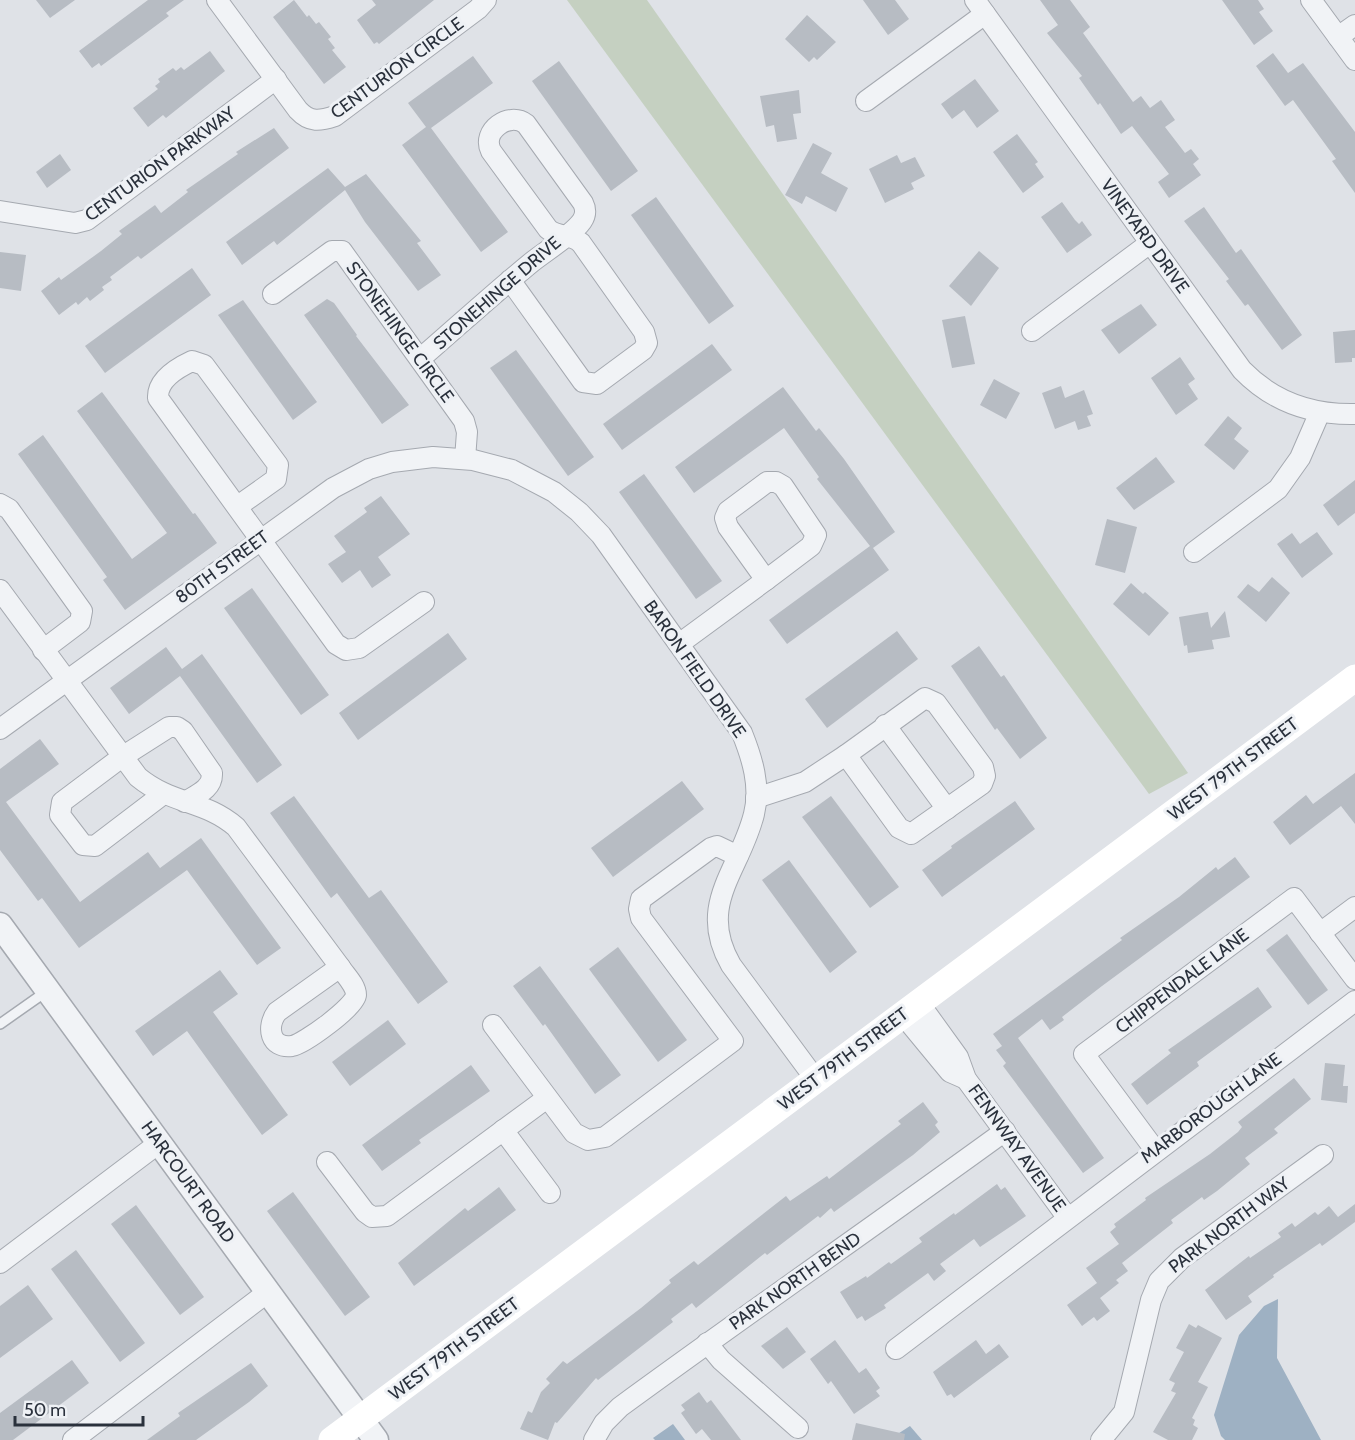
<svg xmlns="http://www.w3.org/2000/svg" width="1355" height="1440" font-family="Cabin,sans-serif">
<rect width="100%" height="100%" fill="#dfe2e7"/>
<polygon fill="#c5d0c1" points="567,0 647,0 1188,773 1149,794"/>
<g fill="#9eb1c3">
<polygon points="1278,1299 1277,1358 1321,1440 1225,1440 1221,1436 1214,1415 1239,1335 1264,1306"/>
<polygon points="673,1424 685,1440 655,1440 653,1438"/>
<polygon points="910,1426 922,1440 892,1440 893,1437"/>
</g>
<g fill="#b7bcc3">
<polygon points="36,0 75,0 50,18"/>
<polygon points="148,0 184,0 166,13 169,16 142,36 101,66 99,63 92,68 79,51"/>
<polygon points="294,0 307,17 309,15 316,24 319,22 331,37 328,39 335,48 332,50 346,67 324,84 273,17"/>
<polygon points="372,0 434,0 379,44 377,42 374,44 357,20 376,5"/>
<polygon points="863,0 895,0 909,19 888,35"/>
<polygon points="1040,0 1070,0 1090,27 1083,33 1133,102 1141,96 1150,108 1161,100 1175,120 1165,127 1185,153 1191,149 1199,159 1193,164 1201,175 1169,198 1158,182 1169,174 1132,126 1121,134 1100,103 1098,105 1079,78 1082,76 1047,33 1058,25"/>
<polygon points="1222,0 1258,0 1264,9 1259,12 1273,31 1254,45"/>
<polygon points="807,15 836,42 817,60 814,57 809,62 785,39"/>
<polygon points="210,51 225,71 166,118 163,115 148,127 133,108 158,89 155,86 160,82 158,79 173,68 176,71 181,67 184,70"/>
<polygon points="1273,53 1288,73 1303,63 1355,132 1355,193 1332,161 1336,159 1293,100 1285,106 1256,66"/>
<polygon points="473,56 493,83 431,128 508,232 481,252 402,145 426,127 408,103"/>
<polygon points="559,61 638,171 611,191 532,81"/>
<polygon points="975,79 999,111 977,128 964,110 952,119 941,104"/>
<polygon points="799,90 801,113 793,114 797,139 777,142 774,125 766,127 760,96"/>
<polygon points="274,128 289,148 141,259 138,256 110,277 112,280 102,287 104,290 90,301 87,297 78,305 76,302 59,315 41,291 59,277 61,280 101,251 122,234 119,231 155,205 161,213 188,192 186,190 238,154 236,152"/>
<polygon points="1017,134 1038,162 1035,164 1044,177 1023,193 993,152"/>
<polygon points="813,143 832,153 821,173 848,188 836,212 806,196 802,204 785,195"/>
<polygon points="60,154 71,170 47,188 36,172"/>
<polygon points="897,155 901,163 915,157 925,176 911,183 914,189 885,203 869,169"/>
<polygon points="328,168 345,187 366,174 421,241 417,243 441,275 418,291 365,222 345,190 277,245 274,241 242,265 226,242"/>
<polygon points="656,197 734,306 709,324 631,215"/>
<polygon points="1062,202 1075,220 1079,224 1082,221 1092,235 1067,253 1041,217"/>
<polygon points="1204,207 1236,253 1241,249 1302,335 1282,350 1248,304 1245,306 1226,281 1229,279 1184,221"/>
<polygon points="979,251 999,268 971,306 949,286"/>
<polygon points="0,252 26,255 21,291 0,288"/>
<polygon points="192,268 211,295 105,373 85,346"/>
<polygon points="327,299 334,303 357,335 356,336 409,405 382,424 304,315"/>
<polygon points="243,300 317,402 293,420 218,315"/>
<polygon points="1141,304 1157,325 1119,354 1101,330"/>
<polygon points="965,316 975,364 952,368 942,320"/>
<polygon points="1355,330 1355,358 1352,358 1352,362 1335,363 1333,332"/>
<polygon points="712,344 732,370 622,450 603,424"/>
<polygon points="516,350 594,457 568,476 490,368"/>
<polygon points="1180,357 1195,379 1188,384 1198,399 1176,415 1151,378"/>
<polygon points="994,379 1020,393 1006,419 980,405"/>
<polygon points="1061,386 1065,398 1084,390 1093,414 1087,416 1091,426 1078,430 1075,421 1055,429 1042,393"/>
<polygon points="783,387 816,431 819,428 844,459 895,532 873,548 889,570 787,644 769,620 870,546 817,479 819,477 784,428 694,493 675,467"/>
<polygon points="102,392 193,514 195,513 217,543 125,610 103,580 107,577 18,454 43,435 132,559 167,533 77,411"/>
<polygon points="1228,416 1242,428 1234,439 1249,451 1234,470 1204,445"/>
<polygon points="1156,457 1175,482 1134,510 1116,488"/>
<polygon points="644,474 722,581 696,599 619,492"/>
<polygon points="1355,480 1355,513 1338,526 1323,505"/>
<polygon points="381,496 410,534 378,557 391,575 372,588 360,570 342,583 328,564 346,552 334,536 367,512 364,508"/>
<polygon points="1107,519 1137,527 1125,573 1095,565"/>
<polygon points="1317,532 1333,554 1302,578 1277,544 1292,533 1300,544"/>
<polygon points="1272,577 1290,593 1266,622 1237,597 1248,584 1259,592"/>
<polygon points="1131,583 1143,594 1145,592 1169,613 1149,636 1113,604"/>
<polygon points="252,588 329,695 301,715 224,608"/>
<polygon points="1225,611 1230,637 1212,640 1214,649 1188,653 1187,645 1184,646 1179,617 1208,612 1211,628"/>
<polygon points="897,631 918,659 827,728 805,699"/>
<polygon points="448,633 467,659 358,740 339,713"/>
<polygon points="979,646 1001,677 1004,675 1047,738 1020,759 997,728 995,730 951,666"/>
<polygon points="166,647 182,669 202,654 282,765 257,783 180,676 129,714 110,688"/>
<polygon points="40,739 59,764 6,802 80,902 148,852 160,868 201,838 281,948 257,965 187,870 79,948 42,898 38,901 0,850 0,769"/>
<polygon points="1355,773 1355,824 1341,806 1290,845 1273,822 1306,795 1313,804"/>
<polygon points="682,781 704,809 613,877 591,848"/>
<polygon points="294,796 369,898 381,890 448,982 418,1004 337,893 331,898 270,813"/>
<polygon points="831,796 899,887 870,908 802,817"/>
<polygon points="1015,801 1035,829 942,897 922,870 952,848 951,846"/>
<polygon points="1235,857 1250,877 1102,986 1062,1017 1064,1020 1050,1030 1042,1019 1018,1038 1104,1158 1083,1173 1003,1066 1006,1063 996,1050 1002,1046 993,1034 1122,940 1120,938 1179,897 1216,867 1218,870"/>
<polygon points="789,860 857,952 830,973 762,880"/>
<polygon points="1287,934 1328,990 1308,1005 1266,950"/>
<polygon points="618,947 687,1040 658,1062 589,969"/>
<polygon points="540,966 621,1075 595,1094 545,1024 543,1026 513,986"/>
<polygon points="220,970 238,994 213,1012 288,1115 262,1135 187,1031 153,1056 135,1031"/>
<polygon points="1258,987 1272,1007 1197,1062 1199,1066 1147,1105 1131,1084 1171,1053 1168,1050"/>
<polygon points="388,1020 406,1044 350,1086 332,1062"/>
<polygon points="1325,1063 1345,1065 1343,1086 1348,1086 1347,1103 1321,1100"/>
<polygon points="471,1065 490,1091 419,1140 421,1143 382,1171 362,1145"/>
<polygon points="1294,1078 1311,1099 1274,1129 1278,1133 1245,1158 1250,1164 1217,1191 1204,1200 1202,1197 1171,1220 1173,1223 1122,1263 1128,1271 1116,1280 1119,1283 1100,1298 1110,1311 1097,1321 1094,1317 1082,1326 1067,1305 1097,1283 1086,1268 1119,1244 1110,1232 1116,1227 1114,1224 1146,1200 1145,1198 1210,1154 1238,1132 1242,1127 1238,1122"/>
<polygon points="923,1102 938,1122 935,1125 940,1132 913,1155 834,1212 831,1208 820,1218 818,1216 767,1255 765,1253 696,1308 692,1303 671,1319 673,1322 598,1380 596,1378 557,1423 555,1422 548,1440 520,1429 528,1411 532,1413 541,1392 550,1383 546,1379 563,1361 567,1364 641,1308 671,1283 669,1280 694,1261 698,1265 786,1196 790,1201 827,1176 829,1179 901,1124 898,1121"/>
<polygon points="997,1184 1001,1190 1005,1187 1026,1216 980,1247 974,1239 940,1264 946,1271 934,1281 928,1273 884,1305 886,1308 865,1321 862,1316 857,1319 840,1292 866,1276 867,1278 889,1262 891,1264 922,1242 919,1238 954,1213 955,1215"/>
<polygon points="499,1187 516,1210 414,1286 398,1263 465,1208 468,1211"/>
<polygon points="293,1192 370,1297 345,1316 267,1211"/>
<polygon points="1355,1204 1355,1222 1322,1246 1320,1243 1273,1275 1274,1277 1248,1296 1252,1302 1226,1320 1205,1290 1249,1256 1250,1258 1281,1237 1278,1233 1292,1223 1295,1227 1315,1212 1318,1215 1329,1206 1338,1217"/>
<polygon points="136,1205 204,1297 180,1315 111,1224"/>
<polygon points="76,1250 145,1343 120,1362 51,1269"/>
<polygon points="28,1285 53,1319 0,1358 0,1306"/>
<polygon points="1189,1324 1196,1328 1198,1325 1222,1338 1198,1382 1208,1387 1192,1418 1195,1420 1193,1425 1198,1428 1192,1440 1168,1440 1153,1432 1176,1393 1171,1391 1175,1383 1169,1380 1184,1352 1176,1348"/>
<polygon points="787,1327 806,1352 783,1369 761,1346"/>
<polygon points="835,1340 859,1373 866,1368 880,1388 876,1391 880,1396 854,1414 831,1381 828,1384 810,1359"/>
<polygon points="976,1340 986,1354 999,1344 1009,1357 954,1398 951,1394 947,1396 933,1372"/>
<polygon points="72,1360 89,1383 13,1440 0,1440 0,1413"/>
<polygon points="251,1363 268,1386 249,1402 196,1440 147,1440 180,1416 178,1413"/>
<polygon points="699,1392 707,1403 711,1400 741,1440 711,1440 702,1429 696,1434 681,1413 685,1410 681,1405"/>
<polygon points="856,1423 905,1434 904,1440 852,1440"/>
</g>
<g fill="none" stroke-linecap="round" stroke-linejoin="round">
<defs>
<polyline id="service" points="0,1024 47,991"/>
<g id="minor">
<path d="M 217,0 L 298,110 C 310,123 320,121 335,116 L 478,9 L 486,0"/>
<path d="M 975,0 L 1242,370 C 1273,402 1311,415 1355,414"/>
<polyline points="1311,0 1355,60"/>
<polyline points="1338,37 1355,25"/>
<polyline points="866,101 985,14"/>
<polyline points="0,211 75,223 87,220 276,79"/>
<polyline points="273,294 332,251 342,251 464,421 467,432 465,459"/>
<polyline points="1032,331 1150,243"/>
<path d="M 420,359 C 457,327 494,293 532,262 C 546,251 573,234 582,221 C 586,215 586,209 583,203 L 526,124 C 509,111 481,131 491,151 L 548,229 C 558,238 570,233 581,243 L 644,332 L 647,343 L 643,350 L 597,384 L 583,382 L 510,280"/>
<polygon points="767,482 776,482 783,486 816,535 811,546 766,580 728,527 725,518 728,511"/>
<polyline points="0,504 9,509 82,611 80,622 43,650"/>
<path d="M 238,506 L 276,479 L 278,465 L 204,365 L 192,361 C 177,368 157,380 158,398 L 336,644 L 346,650 L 359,648 L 424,602"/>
<polyline points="1194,552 1278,489 1300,458 1320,412"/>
<path d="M 0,590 L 138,777 C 172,805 205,800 236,827 L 340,967"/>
<polyline points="679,644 766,580"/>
<polygon points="925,698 936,703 983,767 985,776 982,784 911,834 899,828 846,755"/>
<polyline points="885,725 947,809"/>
<path d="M 0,729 L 333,488 L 369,469 L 392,462 L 433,457 L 473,460 L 512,470 L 554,492 L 579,512 L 601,535 L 742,733 C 752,758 761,786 754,814 C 740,871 696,904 731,965 L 816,1080"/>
<path d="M 162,795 L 95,846 L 83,845 L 60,815 L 62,802 L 122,757 L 169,727 L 177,727 L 183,731 L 212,773 C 213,789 196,795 185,802"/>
<polyline points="756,798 805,782 846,755"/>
<polyline points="1320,933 1355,907"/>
<path d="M 340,967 C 345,975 356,985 356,995 C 356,1006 304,1044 292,1046 C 270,1049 266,1027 277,1012 Z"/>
<polyline points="919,1003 958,1057 966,1079 1067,1217"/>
<polyline points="903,1015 950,1072 966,1079"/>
<polyline points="493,1025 574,1133 588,1140 605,1137 733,1041 641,918 639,909 641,899 711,848 717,846 738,856"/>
<polyline points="503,1130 550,1193"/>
<polyline points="1155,1150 1084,1054 1294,898 1355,979"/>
<polyline points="327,1162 365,1212 372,1217 387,1216 547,1098"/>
<polyline points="0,1263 159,1143"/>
<polyline points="707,1343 721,1360 798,1428"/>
<polyline points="896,1349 1355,1001"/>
<polyline points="73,1440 268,1292"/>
<path d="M 594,1440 L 604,1423 L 620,1407 C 747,1314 877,1224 1005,1131"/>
<polyline points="1101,1440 1124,1412 1151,1300 1159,1281 1182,1258 1323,1155"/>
</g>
<polyline id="tertiary" points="0,925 376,1440"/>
</defs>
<use href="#service" stroke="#a5a9b0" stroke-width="12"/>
<use href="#minor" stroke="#a5a9b0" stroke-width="22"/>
<use href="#tertiary" stroke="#a5a9b0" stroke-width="27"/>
<use href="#service" stroke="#f1f3f6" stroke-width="9"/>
<use href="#minor" stroke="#f1f3f6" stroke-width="20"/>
<use href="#tertiary" stroke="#f1f3f6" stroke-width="24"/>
<polyline stroke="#fff" stroke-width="27" points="332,1440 1355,678"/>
</g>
<g text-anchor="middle" stroke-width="6" stroke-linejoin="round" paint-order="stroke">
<g font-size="18" fill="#2a313c" stroke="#eef1f5">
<text transform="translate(397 68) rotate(-36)" y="6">CENTURION CIRCLE</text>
<text transform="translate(160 164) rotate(-36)" y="6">CENTURION PARKWAY</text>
<text transform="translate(1145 236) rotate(54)" y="6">VINEYARD DRIVE</text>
<text transform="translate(497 293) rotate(-41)" y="6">STONEHINGE DRIVE</text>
<text transform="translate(400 332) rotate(54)" y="6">STONEHINGE CIRCLE</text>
<text transform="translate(222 567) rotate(-36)" y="6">80TH STREET</text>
<text transform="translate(695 669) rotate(55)" y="6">BARON FIELD DRIVE</text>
<text transform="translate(1233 769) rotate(-37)" y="6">WEST 79TH STREET</text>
<text transform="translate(1182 981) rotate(-37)" y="6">CHIPPENDALE LANE</text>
<text transform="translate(843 1059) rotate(-37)" y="6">WEST 79TH STREET</text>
<text transform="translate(1211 1108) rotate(-37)" y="6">MARBOROUGH LANE</text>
<text transform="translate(1017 1148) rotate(54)" y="6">FENNWAY AVENUE</text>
<text transform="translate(188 1182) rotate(54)" y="6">HARCOURT ROAD</text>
<text transform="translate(1229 1225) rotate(-37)" y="6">PARK NORTH WAY</text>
<text transform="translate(795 1281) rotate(-35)" y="6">PARK NORTH BEND</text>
<text transform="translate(454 1349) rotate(-37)" y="6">WEST 79TH STREET</text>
</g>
</g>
<path d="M15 1416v9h128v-9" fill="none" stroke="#2a313c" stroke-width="3"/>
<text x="24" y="1416" font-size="18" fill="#2a313c" stroke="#eef1f5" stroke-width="4.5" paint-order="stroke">50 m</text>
</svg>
